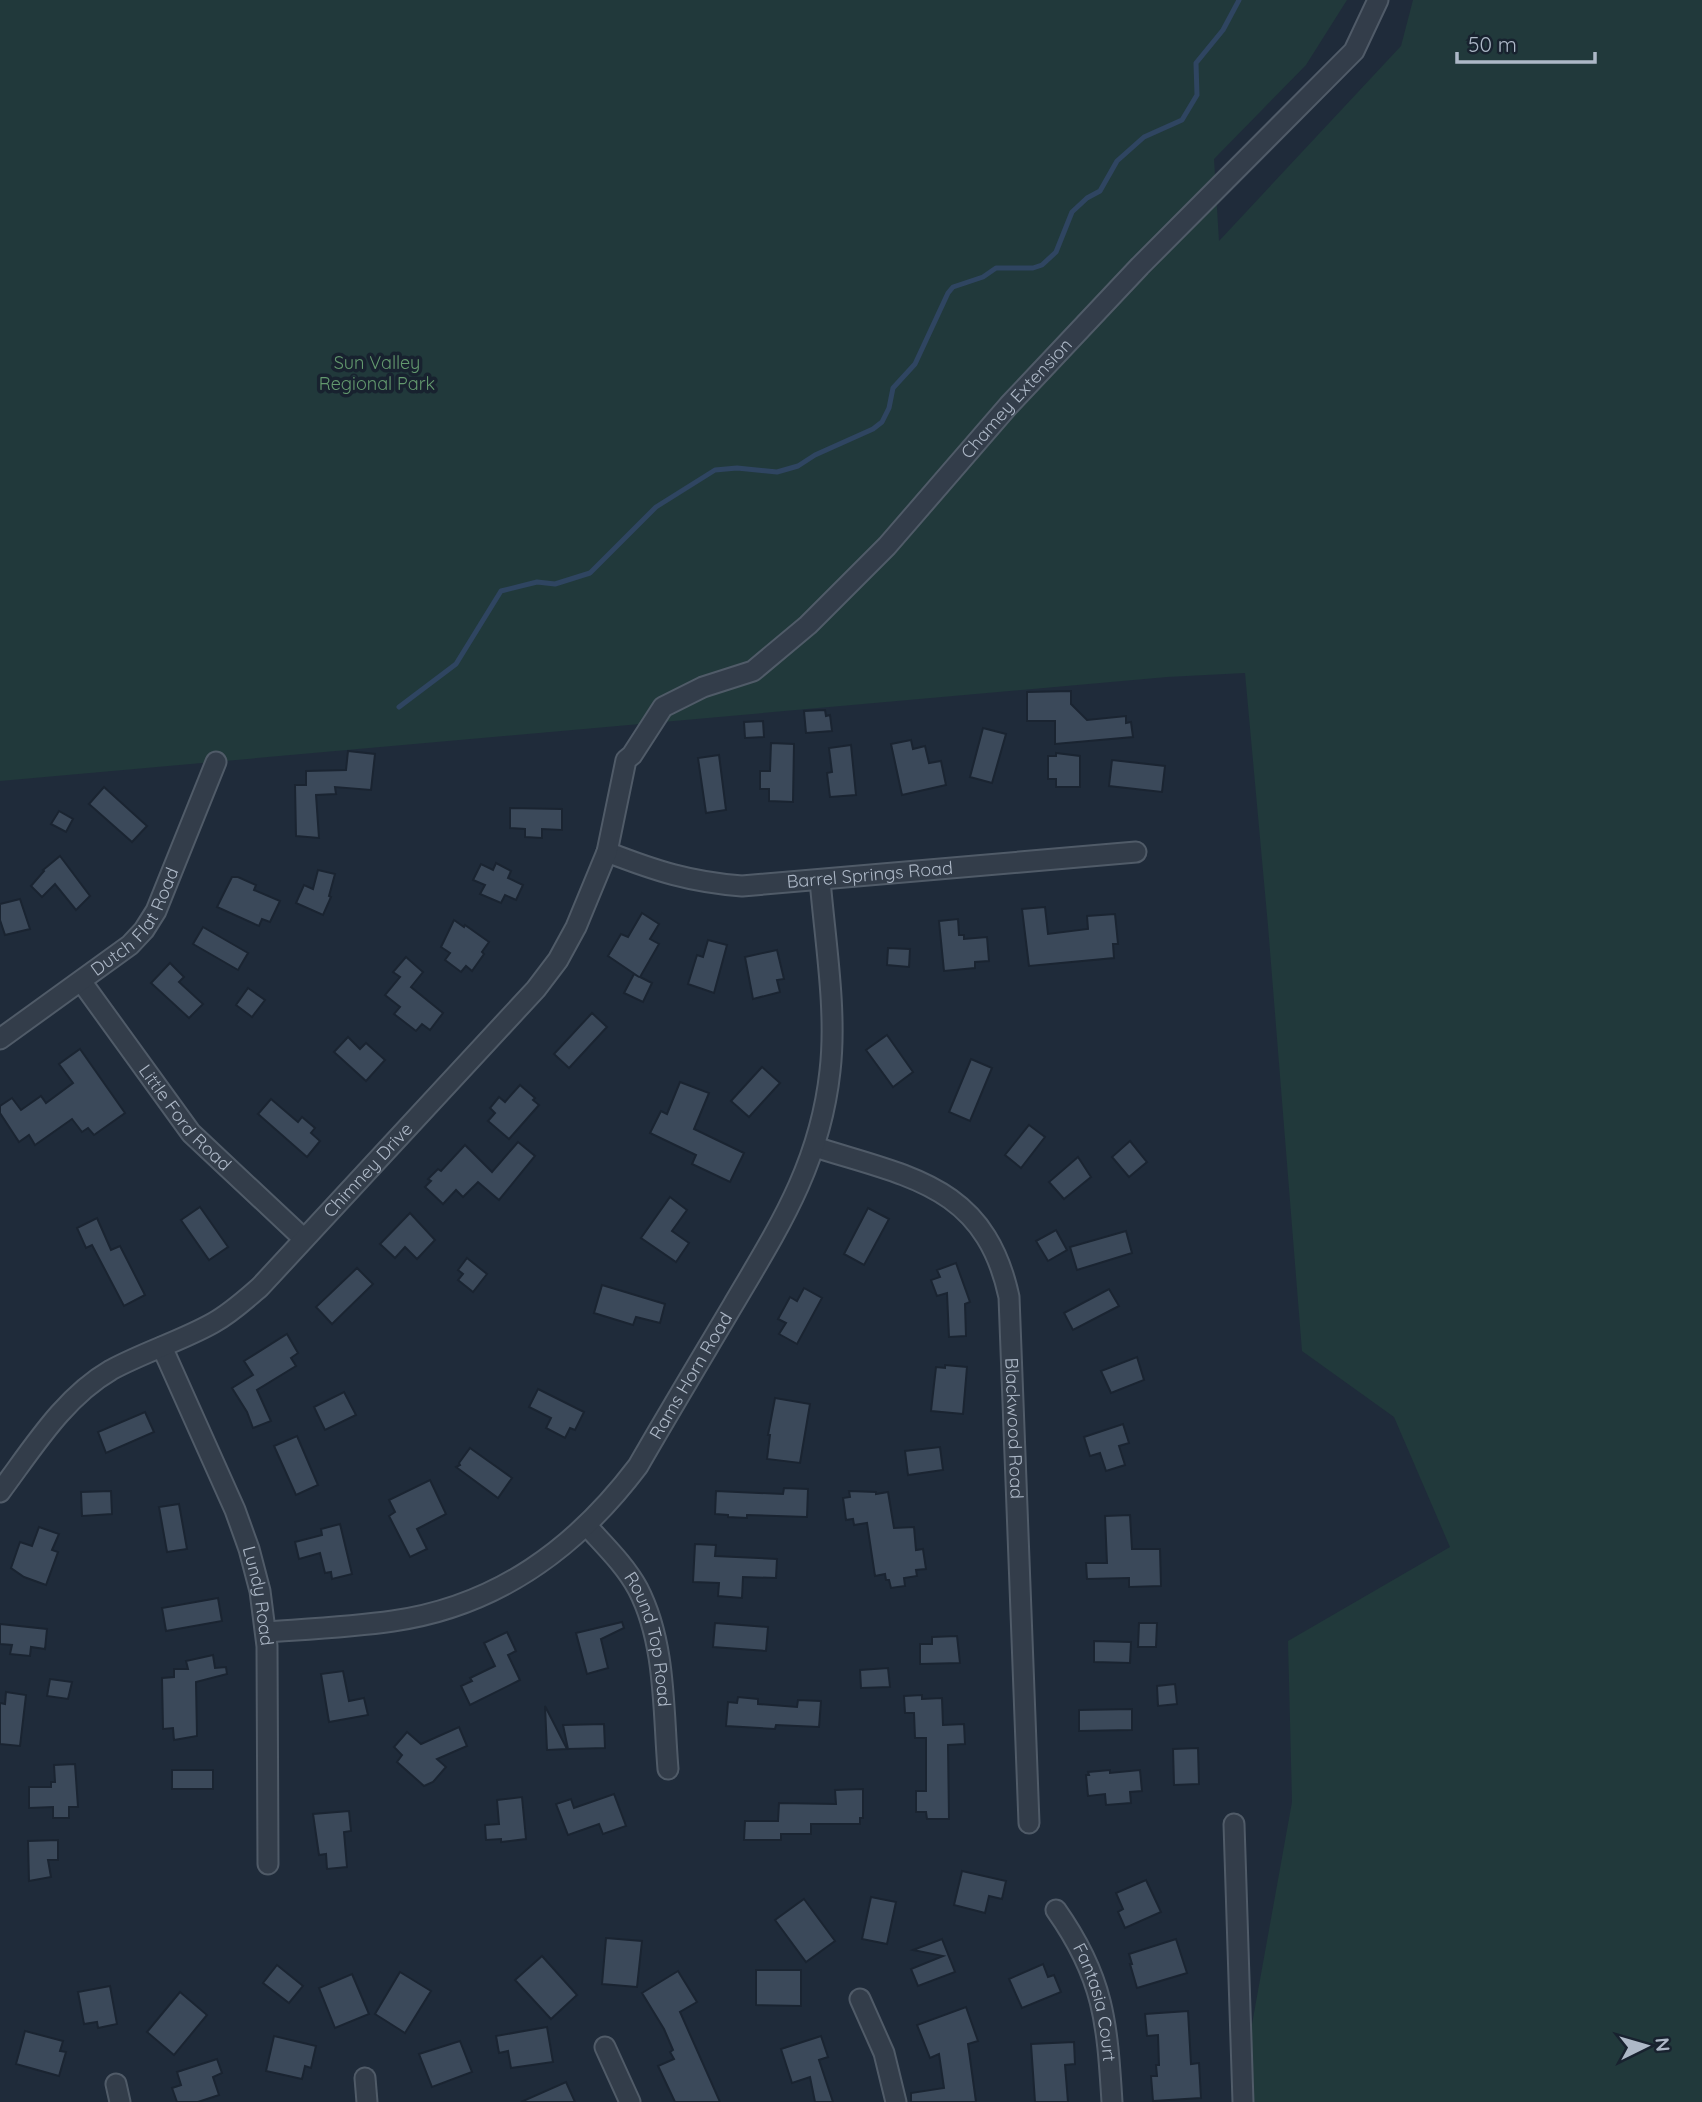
<svg xmlns="http://www.w3.org/2000/svg" width="1702" height="2102" font-family="Quicksand,sans-serif">
<rect width="100%" height="100%" fill="#1f2b3a"/>
<polygon fill="#21393b" points="0,0 1347,0 1306,65 1214,159 1219,241 1401,46 1413,0 1702,0 1702,2102 1238,2102 1292,1802 1288,1641 1450,1547 1394,1417 1302,1351 1268,926 1245,673 1167,677 0,781"/>
<g fill="none" stroke-linecap="round" stroke-linejoin="round">
<polyline stroke="#2f4561" stroke-width="5" points="399,707 456,664 501,591 537,582 555,584 590,573 656,507 715,470 737,468 777,472 798,466 815,455 873,429 882,422 889,408 893,388 915,364 948,293 953,287 983,277 996,268 1033,268 1042,265 1056,252 1072,212 1087,198 1100,191 1117,161 1144,137 1182,120 1197,95 1196,63 1223,30 1239,0"/>
</g>
<g fill="#3b495a" stroke="#1a2431" stroke-width="2">
<polygon points="1071,691 1071,704 1087,720 1126,716 1126,723 1131,722 1133,737 1055,744 1055,721 1027,721 1027,692"/>
<polygon points="825,710 826,716 830,715 832,731 806,733 804,711"/>
<polygon points="763,721 764,737 745,738 744,722"/>
<polygon points="983,728 1006,734 992,783 970,777"/>
<polygon points="911,740 913,749 925,746 929,763 941,761 946,785 902,795 891,744"/>
<polygon points="771,743 794,744 793,802 769,801 769,789 760,789 760,771 770,771"/>
<polygon points="851,745 856,795 830,797 827,773 832,772 829,748"/>
<polygon points="348,751 375,754 371,790 335,787 336,794 316,795 319,838 296,836 295,785 306,785 306,771 346,770"/>
<polygon points="1056,753 1080,756 1080,787 1056,787 1056,779 1048,779 1048,756 1056,756"/>
<polygon points="719,755 726,810 706,813 698,758"/>
<polygon points="1112,760 1165,766 1162,792 1109,786"/>
<polygon points="104,787 147,826 132,842 89,804"/>
<polygon points="510,808 562,809 562,830 542,829 542,838 525,837 525,829 510,828"/>
<polygon points="59,811 73,819 66,832 51,824"/>
<polygon points="60,856 90,896 76,910 55,884 42,897 31,886 44,871 43,870"/>
<polygon points="496,863 511,871 508,878 523,885 516,900 505,895 501,903 480,894 485,885 473,880 481,864 493,870"/>
<polygon points="318,870 335,874 329,896 331,897 323,915 296,903 304,885 313,889"/>
<polygon points="232,877 238,877 256,885 254,890 280,901 270,922 262,919 259,926 217,907"/>
<polygon points="20,899 30,929 5,935 0,920 0,904"/>
<polygon points="1045,907 1048,934 1088,929 1087,916 1115,914 1118,944 1113,944 1114,958 1029,966 1022,909"/>
<polygon points="642,913 659,924 650,939 659,944 640,977 652,983 643,1002 624,993 634,974 639,977 608,956 621,934 628,937"/>
<polygon points="958,919 959,935 964,935 964,939 987,937 989,961 975,962 975,968 944,971 939,921"/>
<polygon points="454,920 464,927 465,925 489,942 482,952 484,954 472,971 466,966 461,972 445,960 450,953 441,947"/>
<polygon points="203,927 248,953 238,970 193,944"/>
<polygon points="708,940 727,945 714,993 688,984 697,955 703,957"/>
<polygon points="888,948 910,949 909,967 887,965"/>
<polygon points="777,950 784,979 777,980 780,992 753,999 745,957"/>
<polygon points="406,957 423,972 411,987 443,1013 430,1030 422,1024 416,1031 394,1014 400,1007 385,995 400,977 393,972"/>
<polygon points="170,963 184,977 179,982 203,1004 189,1018 151,983"/>
<polygon points="248,988 265,1000 252,1017 236,1005"/>
<polygon points="592,1013 607,1027 569,1068 554,1054"/>
<polygon points="887,1035 913,1072 893,1087 866,1050"/>
<polygon points="348,1037 360,1049 366,1043 385,1060 366,1081 334,1052"/>
<polygon points="80,1049 125,1113 94,1135 88,1128 82,1132 72,1119 35,1145 29,1135 19,1142 0,1113 0,1106 12,1098 21,1110 41,1096 46,1103 73,1083 59,1064"/>
<polygon points="971,1059 992,1068 970,1121 949,1112"/>
<polygon points="762,1067 780,1083 749,1117 731,1101"/>
<polygon points="680,1082 709,1093 694,1129 744,1153 730,1182 692,1164 696,1155 650,1133 661,1111 667,1114"/>
<polygon points="520,1085 535,1098 533,1100 539,1105 509,1139 488,1121 495,1113 490,1108 499,1097 505,1102"/>
<polygon points="271,1099 298,1122 302,1117 315,1128 311,1133 320,1141 307,1157 258,1114"/>
<polygon points="1029,1125 1045,1137 1021,1168 1005,1155"/>
<polygon points="1130,1141 1147,1162 1129,1177 1112,1157"/>
<polygon points="518,1142 535,1156 499,1200 478,1182 463,1197 456,1190 443,1204 425,1187 431,1181 428,1179 438,1169 441,1171 465,1145 492,1172"/>
<polygon points="1078,1157 1091,1177 1064,1199 1049,1182"/>
<polygon points="670,1197 687,1210 672,1231 689,1243 676,1262 641,1238"/>
<polygon points="200,1207 228,1247 209,1260 181,1220"/>
<polygon points="868,1208 889,1219 864,1265 844,1254"/>
<polygon points="410,1213 435,1240 417,1259 405,1247 395,1258 380,1244"/>
<polygon points="97,1218 111,1250 120,1246 145,1295 124,1306 92,1245 86,1248 77,1228"/>
<polygon points="1056,1230 1067,1250 1048,1261 1036,1241"/>
<polygon points="1126,1231 1132,1253 1077,1270 1070,1247"/>
<polygon points="467,1258 487,1274 473,1292 458,1280 463,1274 458,1270"/>
<polygon points="956,1263 970,1302 965,1304 966,1336 949,1337 947,1293 937,1296 931,1280 940,1277 937,1270"/>
<polygon points="357,1268 373,1284 332,1324 316,1307"/>
<polygon points="602,1285 665,1304 660,1323 636,1317 633,1325 594,1313"/>
<polygon points="804,1288 822,1298 797,1344 779,1334 786,1323 778,1319 790,1297 797,1301"/>
<polygon points="1109,1289 1119,1306 1073,1330 1064,1313"/>
<polygon points="287,1334 298,1353 291,1358 296,1366 257,1390 271,1421 253,1428 247,1412 232,1388 253,1375 244,1361"/>
<polygon points="1137,1357 1144,1380 1111,1393 1101,1371"/>
<polygon points="945,1365 967,1367 963,1414 931,1411 936,1367 945,1368"/>
<polygon points="538,1389 584,1412 575,1430 570,1428 565,1438 546,1428 551,1418 529,1407"/>
<polygon points="344,1392 356,1415 325,1430 314,1407"/>
<polygon points="775,1398 810,1404 800,1463 767,1459 770,1435 768,1435"/>
<polygon points="145,1412 154,1432 106,1453 98,1432"/>
<polygon points="1123,1424 1129,1443 1119,1446 1125,1465 1106,1471 1100,1453 1090,1456 1084,1437"/>
<polygon points="297,1436 318,1485 296,1495 274,1446"/>
<polygon points="940,1447 943,1470 908,1475 905,1451"/>
<polygon points="470,1448 512,1478 498,1498 456,1467 460,1465 459,1463"/>
<polygon points="430,1480 446,1514 417,1529 427,1549 410,1557 389,1516 395,1512 389,1500"/>
<polygon points="784,1488 808,1489 807,1517 747,1515 747,1518 728,1517 728,1515 715,1514 716,1491 783,1494"/>
<polygon points="111,1491 112,1514 82,1516 81,1492"/>
<polygon points="849,1491 876,1492 876,1494 888,1492 894,1528 914,1527 916,1550 923,1549 926,1569 916,1570 917,1576 904,1578 905,1586 891,1588 889,1580 886,1580 885,1574 875,1576 867,1523 854,1525 853,1519 846,1520 843,1498 850,1497"/>
<polygon points="179,1504 187,1549 167,1552 159,1507"/>
<polygon points="1130,1515 1132,1549 1160,1549 1161,1586 1129,1587 1129,1578 1087,1579 1086,1563 1107,1563 1105,1516"/>
<polygon points="340,1524 352,1574 332,1579 331,1572 325,1573 320,1553 299,1559 295,1542 322,1535 321,1529"/>
<polygon points="39,1527 59,1534 52,1550 58,1552 46,1585 24,1577 11,1568 20,1542 32,1546"/>
<polygon points="695,1544 716,1545 715,1556 777,1559 776,1578 743,1577 742,1598 718,1596 719,1583 693,1582"/>
<polygon points="218,1598 222,1621 166,1631 162,1608"/>
<polygon points="622,1622 624,1628 601,1639 608,1668 587,1674 576,1633"/>
<polygon points="715,1623 768,1627 766,1651 713,1647"/>
<polygon points="1139,1623 1157,1623 1156,1647 1138,1647"/>
<polygon points="0,1624 47,1629 45,1649 31,1647 30,1656 10,1654 12,1645 0,1644"/>
<polygon points="507,1632 516,1651 508,1655 520,1680 470,1705 461,1686 472,1681 470,1678 495,1666 484,1643"/>
<polygon points="957,1636 960,1663 920,1664 920,1644 932,1644 932,1637"/>
<polygon points="1094,1641 1131,1642 1130,1663 1094,1662"/>
<polygon points="213,1655 215,1668 226,1667 227,1674 196,1682 197,1736 174,1740 173,1728 163,1729 162,1678 174,1677 174,1669 188,1669 186,1661"/>
<polygon points="888,1668 890,1687 861,1688 860,1670"/>
<polygon points="343,1671 349,1701 364,1698 368,1715 329,1722 321,1674"/>
<polygon points="50,1679 72,1682 68,1699 47,1696"/>
<polygon points="1175,1684 1177,1704 1158,1706 1157,1686"/>
<polygon points="6,1692 26,1695 20,1746 0,1744 0,1703 5,1704"/>
<polygon points="922,1695 922,1699 942,1698 943,1725 964,1724 965,1744 948,1745 949,1819 927,1819 926,1812 916,1812 916,1791 926,1791 926,1738 915,1738 914,1713 905,1713 904,1696"/>
<polygon points="738,1697 758,1699 758,1704 797,1707 798,1700 821,1701 819,1727 776,1725 775,1729 726,1726 728,1702 737,1703"/>
<polygon points="545,1706 567,1749 547,1750"/>
<polygon points="1132,1709 1132,1730 1079,1731 1079,1710"/>
<polygon points="604,1724 605,1748 568,1749 563,1725"/>
<polygon points="459,1727 467,1746 437,1759 446,1767 433,1782 424,1786 397,1762 402,1755 394,1747 407,1732 421,1744"/>
<polygon points="1198,1748 1199,1784 1174,1785 1173,1749"/>
<polygon points="75,1764 78,1807 69,1807 69,1818 53,1818 53,1807 29,1808 29,1787 51,1787 51,1782 55,1782 54,1765"/>
<rect x="172" y="1770" width="41" height="19"/>
<polygon points="1110,1770 1110,1773 1140,1770 1142,1791 1130,1792 1131,1803 1106,1805 1105,1794 1088,1796 1086,1775 1089,1775 1088,1772"/>
<polygon points="863,1789 863,1818 860,1818 860,1824 811,1824 811,1834 781,1834 781,1840 744,1840 745,1821 778,1821 779,1803 836,1804 835,1790"/>
<polygon points="614,1794 626,1826 603,1834 599,1824 568,1835 556,1804 571,1799 574,1808"/>
<polygon points="522,1797 526,1839 501,1842 501,1839 486,1840 485,1825 499,1824 497,1800"/>
<polygon points="349,1811 351,1831 344,1832 347,1867 327,1869 326,1854 319,1855 313,1814"/>
<polygon points="58,1840 58,1860 48,1860 51,1877 29,1881 28,1841"/>
<polygon points="962,1871 1006,1881 1002,1899 989,1896 985,1913 954,1905"/>
<polygon points="1146,1880 1161,1912 1125,1928 1118,1912 1123,1909 1116,1893"/>
<polygon points="871,1897 896,1902 887,1944 862,1939"/>
<polygon points="804,1899 835,1941 806,1962 775,1920"/>
<polygon points="606,1938 642,1941 637,1987 602,1984"/>
<polygon points="942,1939 955,1972 918,1986 911,1969 943,1956 913,1950"/>
<polygon points="1176,1939 1187,1973 1137,1988 1130,1964 1132,1964 1129,1954"/>
<polygon points="542,1956 577,1995 551,2019 515,1980"/>
<polygon points="1043,1964 1048,1977 1054,1975 1061,1992 1022,2008 1009,1979"/>
<polygon points="277,1965 303,1986 289,2003 263,1983"/>
<polygon points="756,1970 801,1970 801,2006 756,2005"/>
<polygon points="678,1971 697,2002 680,2012 720,2102 675,2102 658,2066 674,2059 670,2052 673,2050 664,2029 642,1993"/>
<polygon points="400,1972 431,1991 405,2033 375,2014"/>
<polygon points="352,1974 369,2014 335,2028 319,1988"/>
<polygon points="110,1986 117,2024 98,2028 97,2022 84,2024 78,1992"/>
<polygon points="180,1992 207,2015 174,2055 147,2032"/>
<polygon points="966,2007 978,2041 968,2044 976,2102 911,2102 911,2093 944,2088 939,2054 930,2058 917,2025"/>
<polygon points="1188,2011 1191,2064 1199,2063 1201,2098 1153,2101 1151,2076 1157,2076 1156,2065 1159,2065 1158,2035 1147,2036 1145,2014"/>
<polygon points="547,2027 553,2062 511,2068 508,2051 499,2053 496,2036"/>
<polygon points="25,2031 63,2041 60,2051 66,2052 59,2076 16,2064"/>
<polygon points="274,2036 316,2046 311,2068 305,2066 302,2079 266,2071"/>
<polygon points="821,2036 828,2057 819,2060 833,2102 815,2102 810,2077 792,2083 781,2049"/>
<polygon points="460,2041 472,2072 432,2087 419,2054"/>
<polygon points="1074,2042 1075,2064 1065,2065 1068,2102 1035,2102 1031,2044"/>
<polygon points="217,2059 222,2073 213,2077 219,2095 198,2102 177,2102 172,2088 181,2085 177,2072"/>
<polygon points="566,2082 575,2102 521,2102"/>
</g>
<g fill="none" stroke-linecap="round" stroke-linejoin="round">
<defs>
<g id="minor">
<path id="s1" d="M 607,852 C 656,871 690,882 742,886 L 1136,852"/>
<path id="s2" d="M 81,981 L 191,1133 L 304,1239"/>
<path id="s3" d="M 0,1039 L 130,945 L 144,930 L 156,911 L 216,762"/>
<path id="s4" d="M 815,1147 C 909,1177 985,1185 1009,1297 L 1029,1823"/>
<path id="s5" d="M 162,1347 L 235,1510 L 249,1549 L 260,1591 L 267,1646 L 268,1864"/>
<path id="s6" d="M 0,1492 C 33,1448 63,1398 111,1370 C 144,1352 181,1341 213,1323 C 231,1313 245,1300 260,1287 L 536,989 L 558,960 L 576,927 L 607,852 L 626,760 L 632,755 L 663,707 L 703,687 L 753,671 L 808,625 L 887,546 L 1009,405 L 1140,266 L 1354,51 L 1378,0"/>
<path id="s7" d="M 587,1526 C 605,1546 625,1565 638,1589 C 666,1643 663,1710 668,1769"/>
<path id="s8" d="M 266,1632 C 308,1629 351,1627 393,1621 C 498,1606 576,1548 638,1466 C 669,1412 701,1359 733,1305 C 779,1227 820,1164 830,1071 C 837,1011 825,940 820,880"/>
<polyline points="1234,1824 1243,2102"/>
<path id="s9" d="M 1056,1910 C 1104,1978 1107,2022 1112,2102"/>
<polyline points="860,1999 884,2053 896,2102"/>
<polyline points="605,2047 630,2102"/>
<polyline points="365,2078 367,2102"/>
<polyline points="116,2084 120,2102"/>
</g>
</defs>
<use href="#minor" stroke="#505b68" stroke-width="23"/>
<use href="#minor" stroke="#333d4a" stroke-width="19"/>
</g>
<g text-anchor="middle" stroke-width="7" stroke-linejoin="round" paint-order="stroke">
<g font-size="18" fill="#63996e" stroke="#18222f">
<text x="377" y="369">Sun Valley<tspan x="377" dy="21">Regional Park</tspan></text>
</g>
<g font-size="18" fill="#adb8c7" stroke="#18222f">
<text dy="6" stroke="none"><textPath href="#s6" startOffset="1535">Chamey Extension</textPath></text>
<text dy="6" stroke="none"><textPath href="#s1" startOffset="268">Barrel Springs Road</textPath></text>
<text dy="6" stroke="none"><textPath href="#s3" startOffset="182">Dutch Flat Road</textPath></text>
<text dy="6" stroke="none"><textPath href="#s2" startOffset="172">Little Ford Road</textPath></text>
<text dy="6" stroke="none"><textPath href="#s6" startOffset="497">Chimney Drive</textPath></text>
<text dy="6" stroke="none"><textPath href="#s8" startOffset="530">Rams Horn Road</textPath></text>
<text dy="6" stroke="none"><textPath href="#s4" startOffset="394">Blackwood Road</textPath></text>
<text dy="6" stroke="none"><textPath href="#s5" startOffset="268">Lundy Road</textPath></text>
<text dy="6" stroke="none"><textPath href="#s7" startOffset="133">Round Top Road</textPath></text>
<text dy="6" stroke="none"><textPath href="#s9" startOffset="102">Fantasia Court</textPath></text>
</g>
</g>
<g transform="translate(1646 2046) rotate(85)" stroke="#18222f" stroke-width="5" paint-order="stroke">
<path d="M0-5L12 26L0 18L-12 26Z" fill="#adb8c7"/>
<text y="-10" font-size="19" font-weight="bold" text-anchor="middle" fill="#adb8c7">N</text>
</g>
<path d="M1457 52v10h138v-10" fill="none" stroke="#adb8c7" stroke-width="3.5"/>
<text x="1468" y="52" font-size="21" fill="#adb8c7" stroke="#18222f" stroke-width="5" paint-order="stroke">50 m</text>
</svg>
